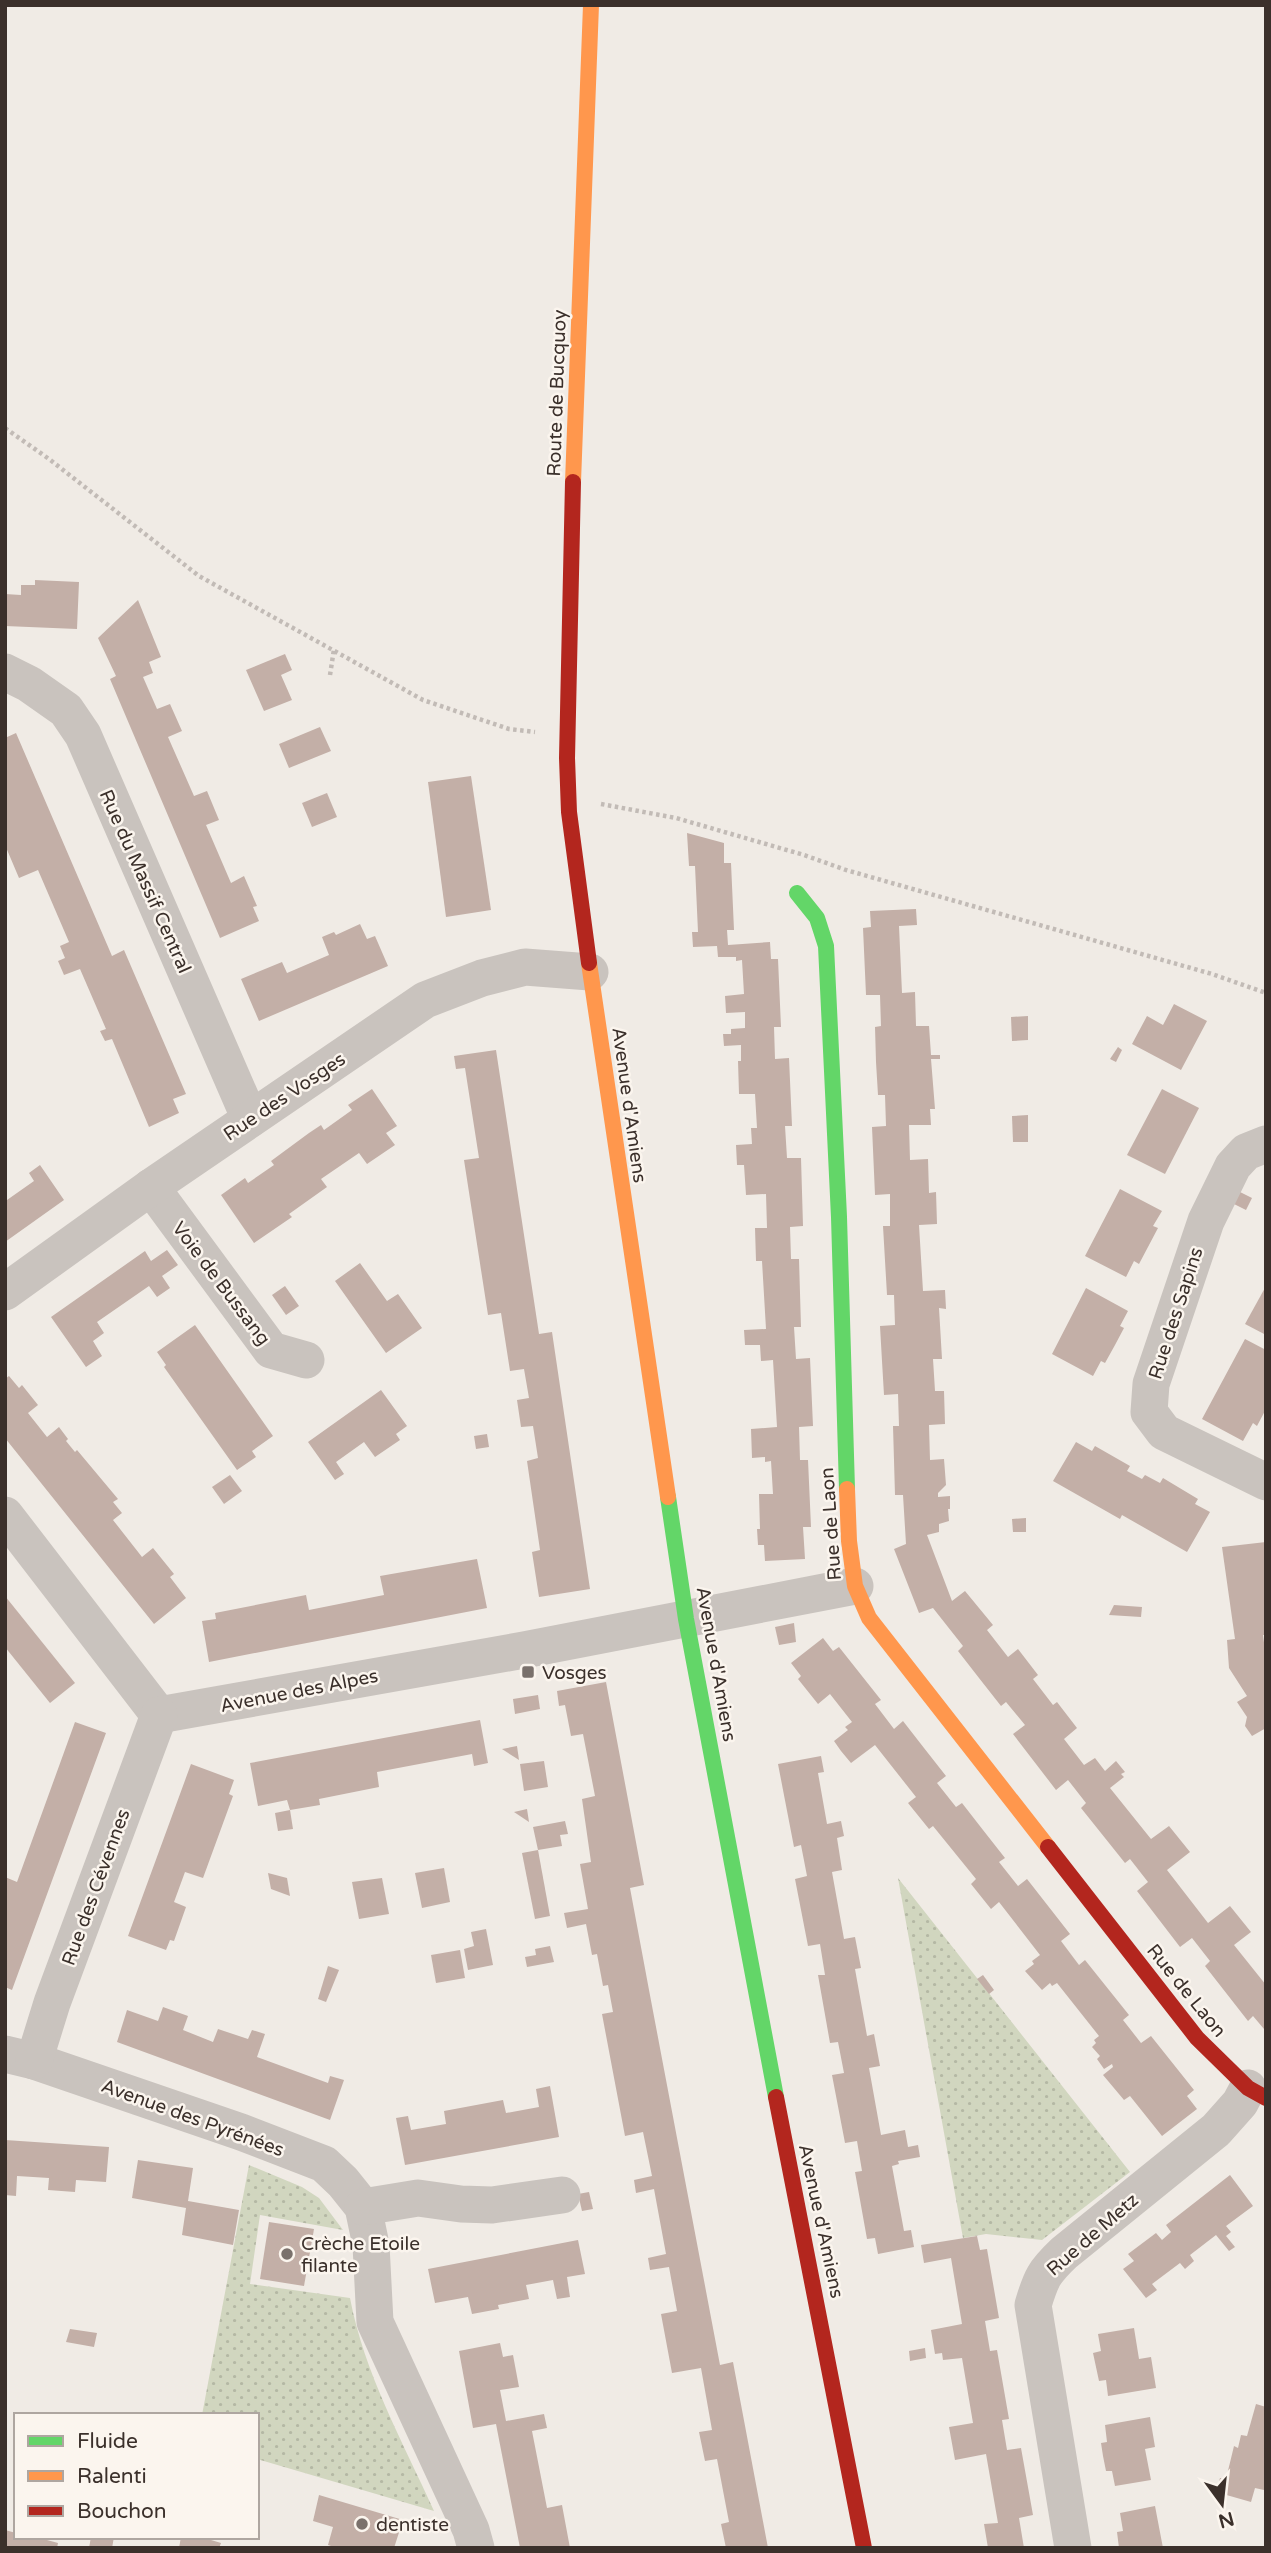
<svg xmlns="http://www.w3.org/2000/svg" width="1271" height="2553" font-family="'Varela Round',sans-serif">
<defs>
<pattern id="green-dots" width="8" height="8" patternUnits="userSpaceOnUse" patternTransform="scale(1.75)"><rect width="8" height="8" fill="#d1d6bf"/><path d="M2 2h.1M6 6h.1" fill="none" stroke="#b4b8a4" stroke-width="1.8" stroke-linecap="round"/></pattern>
</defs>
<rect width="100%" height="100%" fill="#f0ebe5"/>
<g fill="url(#green-dots)">
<polygon points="898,1878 1130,2172 1042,2240 986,2234 963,2238"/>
<path d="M 249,2165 L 302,2187 L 319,2198 L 343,2230 L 260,2215 L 250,2284 L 350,2298 C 364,2373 403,2442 434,2511 L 257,2459 L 257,2415 L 202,2415 Z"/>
</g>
<g fill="#c3afa7">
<polygon points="35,580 79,582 77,629 5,626 5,594 21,595 21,585 35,585"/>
<polygon points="138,600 161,657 149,662 153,673 143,677 157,709 170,704 182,731 168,737 194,796 207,791 219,820 206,825 231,883 244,876 257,906 253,907 259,921 220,938 110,679 116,676 98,638"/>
<polygon points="285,654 292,670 281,675 292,700 264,711 246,670"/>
<polygon points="320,727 331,751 289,768 279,744"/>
<polygon points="16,733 112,956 124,950 186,1094 173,1099 179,1113 149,1127 112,1039 105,1041 100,1031 106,1029 80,969 64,975 58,961 65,958 60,946 69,942 38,870 19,878 5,845 5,738"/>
<polygon points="471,776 491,910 446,917 428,782"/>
<polygon points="327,793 337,817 312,827 302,803"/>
<polygon points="687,833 724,843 724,863 731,863 734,930 727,930 728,945 770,942 771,959 778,959 781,1027 774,1027 775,1059 789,1058 792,1126 785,1126 787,1158 801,1158 803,1226 790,1227 791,1259 799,1259 801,1327 794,1327 796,1359 810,1358 813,1426 799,1427 800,1460 808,1460 811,1527 803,1527 805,1559 765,1561 764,1545 758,1545 757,1529 760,1529 759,1494 773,1494 771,1461 765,1462 765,1457 752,1458 751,1429 777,1427 773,1360 761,1361 760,1345 745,1345 744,1330 766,1329 762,1261 756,1261 755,1228 767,1228 766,1194 746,1195 744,1165 737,1165 736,1145 752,1144 751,1128 757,1128 755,1094 739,1094 738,1061 741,1061 741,1045 724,1046 723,1034 731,1034 731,1029 745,1028 745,1012 726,1013 725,996 744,994 742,960 736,961 736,957 718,957 717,946 693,947 692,932 698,932 695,866 689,866"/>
<polygon points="916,909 917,925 899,926 902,993 915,992 916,1026 929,1026 931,1055 940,1055 940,1059 931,1059 935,1109 930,1109 931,1125 909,1125 910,1160 928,1159 929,1193 936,1192 937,1224 919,1225 923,1291 945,1290 946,1309 939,1308 942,1359 933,1359 935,1391 944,1391 945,1424 929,1425 930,1460 944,1459 946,1485 938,1493 938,1497 950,1496 950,1509 948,1509 949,1521 939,1524 939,1532 927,1535 952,1601 965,1591 993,1625 987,1630 1008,1657 1018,1649 1038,1675 1033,1679 1053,1705 1057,1702 1077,1728 1064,1739 1084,1765 1095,1758 1105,1771 1116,1761 1125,1772 1121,1774 1124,1777 1110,1788 1151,1839 1169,1826 1190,1852 1167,1870 1208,1923 1230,1906 1251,1932 1234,1945 1266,1985 1266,2027 1264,2029 1253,2016 1248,2021 1205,1966 1210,1961 1192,1938 1180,1947 1137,1891 1148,1882 1130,1859 1125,1863 1081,1808 1086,1803 1068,1780 1056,1790 1013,1734 1025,1725 1006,1702 1001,1706 979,1678 958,1651 963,1646 933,1608 919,1613 894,1549 906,1544 903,1495 895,1495 893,1426 899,1426 898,1394 884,1395 882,1361 880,1326 895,1325 894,1295 887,1295 883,1226 890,1226 890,1194 875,1195 872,1127 886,1126 885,1095 878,1095 876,1062 875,1027 881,1026 880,995 866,995 863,928 871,927 870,911"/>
<polygon points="360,924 367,939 375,936 388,966 259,1021 241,979 282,962 287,973 329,955 322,937 334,932 336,935"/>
<polygon points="1174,1004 1207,1021 1181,1070 1132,1044 1147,1016 1163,1025"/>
<polygon points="1028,1016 1028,1040 1012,1041 1011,1017"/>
<polygon points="1118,1047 1122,1050 1116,1062 1110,1059"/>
<polygon points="496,1050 539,1334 552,1332 590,1589 539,1597 532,1552 540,1550 527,1461 538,1458 533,1426 521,1427 517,1400 529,1398 524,1369 510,1371 501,1313 488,1315 464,1160 479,1158 465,1068 456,1069 454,1056"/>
<polygon points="372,1089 397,1126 386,1133 395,1145 367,1164 359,1153 321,1179 327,1187 289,1214 292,1217 254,1243 221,1195 245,1178 248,1183 274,1165 271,1161 309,1133 321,1125 324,1130 352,1110 348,1105"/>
<polygon points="1162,1089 1199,1108 1165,1174 1127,1155"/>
<polygon points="1028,1115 1028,1142 1013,1142 1012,1116"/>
<polygon points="40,1165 64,1200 5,1242 5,1198 7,1200 34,1181 29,1173"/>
<polygon points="1120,1189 1162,1211 1153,1226 1158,1228 1139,1264 1134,1261 1126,1277 1085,1256"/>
<polygon points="1238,1191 1252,1198 1246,1210 1232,1203"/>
<polygon points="167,1250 178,1265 162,1276 170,1288 157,1297 149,1286 97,1322 104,1333 93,1341 102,1356 86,1367 51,1317 145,1251 151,1261"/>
<polygon points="360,1263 387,1301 398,1294 422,1328 386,1353 335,1281"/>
<polygon points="285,1286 299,1306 286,1315 272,1295"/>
<polygon points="1266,1286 1266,1335 1245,1324"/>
<polygon points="1086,1288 1128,1311 1120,1326 1124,1328 1115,1345 1105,1363 1101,1361 1093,1376 1052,1354"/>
<polygon points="195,1325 273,1436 252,1451 256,1457 237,1470 164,1367 166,1365 157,1352"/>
<polygon points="1245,1339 1266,1350 1266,1409 1257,1426 1253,1423 1243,1441 1202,1419"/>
<polygon points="9,1376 19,1388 22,1385 38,1405 28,1413 47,1437 59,1427 68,1439 66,1441 75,1452 77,1450 118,1499 113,1502 122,1513 113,1520 142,1557 153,1548 174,1574 170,1577 186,1598 154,1624 5,1438 5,1379"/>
<polygon points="381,1390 407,1426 396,1434 400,1440 375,1457 364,1442 336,1462 344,1474 335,1480 308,1442"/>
<polygon points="487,1434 489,1447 476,1449 474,1436"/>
<polygon points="1076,1442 1092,1451 1095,1446 1130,1466 1127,1471 1142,1479 1145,1475 1160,1483 1163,1478 1198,1499 1195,1504 1210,1512 1187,1552 1122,1515 1120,1519 1053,1481"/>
<polygon points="230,1475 242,1491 224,1504 212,1487"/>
<polygon points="1026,1518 1026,1532 1013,1532 1012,1519"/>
<polygon points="1266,1542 1266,1635 1263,1635 1266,1657 1266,1728 1252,1736 1245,1726 1247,1717 1237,1702 1247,1696 1229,1668 1227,1640 1235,1639 1222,1547"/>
<polygon points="477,1559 487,1608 209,1662 202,1621 216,1619 215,1613 306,1595 309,1610 384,1595 380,1576"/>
<polygon points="5,1596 75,1683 50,1703 5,1647"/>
<polygon points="1114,1605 1142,1607 1141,1617 1109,1615"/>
<polygon points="794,1623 796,1642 779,1645 775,1627"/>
<polygon points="823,1638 833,1651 839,1647 881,1700 875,1704 894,1729 903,1721 924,1748 946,1776 937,1783 956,1807 962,1803 983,1830 1005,1858 999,1862 1018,1886 1027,1879 1070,1934 1061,1941 1079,1965 1085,1960 1129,2015 1123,2020 1141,2043 1151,2036 1194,2090 1187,2096 1197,2109 1162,2136 1130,2096 1124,2100 1103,2075 1113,2067 1112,2064 1104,2069 1097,2059 1100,2056 1092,2047 1096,2043 1094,2040 1099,2036 1057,1983 1052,1986 1050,1983 1042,1990 1025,1971 1034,1964 1032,1961 1040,1955 999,1902 991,1909 971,1884 976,1879 933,1826 929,1829 908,1803 916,1797 875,1745 851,1763 841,1751 834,1741 848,1730 845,1727 852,1722 830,1694 818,1704 798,1679 801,1676 791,1663"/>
<polygon points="606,1682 644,1885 630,1888 649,1990 720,2365 733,2362 768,2548 726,2548 721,2524 729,2522 717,2459 705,2461 699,2432 712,2430 701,2368 672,2373 661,2314 677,2311 669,2267 650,2270 648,2258 666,2254 654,2189 636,2193 634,2180 652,2176 643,2132 625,2136 602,2014 613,2012 608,1985 603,1986 597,1954 592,1955 586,1924 567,1928 564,1913 588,1909 580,1864 591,1862 582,1799 595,1796 583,1734 571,1736 565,1705 559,1706 557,1691"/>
<polygon points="538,1695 540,1709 515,1714 513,1699"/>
<polygon points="480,1720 488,1763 474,1766 472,1754 377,1772 379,1787 319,1799 320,1805 290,1810 287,1800 258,1806 250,1763"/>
<polygon points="75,1722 106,1733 12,1990 5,1987 5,1877 17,1882"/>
<polygon points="517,1746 519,1760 502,1749"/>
<polygon points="821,1756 824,1772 818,1773 827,1824 841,1821 844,1836 837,1838 842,1870 832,1872 844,1939 855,1937 861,1968 855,1969 867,2036 874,2034 880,2066 869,2068 881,2135 905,2130 908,2147 918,2145 920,2157 898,2161 899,2164 892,2166 904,2231 911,2230 914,2247 878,2254 875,2238 867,2239 855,2172 862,2171 857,2141 845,2143 832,2075 844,2073 838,2042 830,2043 818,1975 825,1975 820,1944 808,1946 795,1879 807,1876 801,1845 794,1847 778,1764"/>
<polygon points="544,1761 548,1787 524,1791 520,1764"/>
<polygon points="191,1764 234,1780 229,1794 233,1796 203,1878 185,1872 174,1902 186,1907 174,1941 170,1940 166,1950 128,1936"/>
<polygon points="527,1809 529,1822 514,1812"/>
<polygon points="290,1810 293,1829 278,1831 275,1813"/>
<polygon points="565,1821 568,1834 560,1835 562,1846 538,1850 533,1827"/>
<polygon points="538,1850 550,1916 535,1919 522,1853"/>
<polygon points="444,1868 450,1902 422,1908 415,1873"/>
<polygon points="268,1873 287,1878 290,1896 271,1889"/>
<polygon points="382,1878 389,1914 359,1919 352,1882"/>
<polygon points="486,1929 493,1965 468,1970 464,1949 474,1946 471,1932"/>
<polygon points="550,1946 554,1962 527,1967 525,1957 536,1955 535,1949"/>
<polygon points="460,1950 465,1978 436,1983 431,1955"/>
<polygon points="328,1966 339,1970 326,2002 318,1999"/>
<polygon points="983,1975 994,1990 989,1994 977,1979"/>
<polygon points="163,2007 188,2016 183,2030 213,2042 218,2029 248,2039 252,2030 265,2034 257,2057 328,2083 330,2076 344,2080 330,2120 117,2042 127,2010 158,2021"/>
<polygon points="550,2086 559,2137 405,2165 396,2118 408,2116 411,2130 446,2124 444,2111 503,2100 506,2113 539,2107 536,2089"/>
<polygon points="5,2140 109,2147 106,2182 76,2180 75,2192 48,2190 49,2178 17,2176 16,2196 5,2195"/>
<polygon points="138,2160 193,2168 188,2201 239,2210 233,2245 182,2235 186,2208 132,2198"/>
<polygon points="1230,2175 1253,2206 1226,2226 1231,2232 1226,2236 1235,2247 1229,2251 1216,2235 1190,2255 1194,2261 1185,2269 1180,2263 1152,2284 1157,2290 1146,2298 1123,2269 1134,2261 1128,2254 1156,2233 1162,2240 1171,2232 1166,2225"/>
<polygon points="589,2192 593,2209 582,2211 578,2194"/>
<polygon points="269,2222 314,2229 304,2286 260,2279"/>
<polygon points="977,2236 980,2250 987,2249 999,2318 985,2321 990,2351 997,2350 1009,2419 1002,2420 1007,2450 1021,2448 1033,2515 1019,2518 1024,2548 988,2548 984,2524 998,2523 986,2454 955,2460 949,2427 973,2423 962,2358 943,2360 942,2353 935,2354 931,2330 962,2324 951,2258 924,2263 921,2245"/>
<polygon points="578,2240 585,2274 567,2277 570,2297 557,2299 553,2280 526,2285 529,2299 498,2305 499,2309 472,2314 468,2297 435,2303 428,2269"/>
<polygon points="1134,2328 1139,2359 1151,2357 1156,2388 1108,2396 1106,2380 1099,2381 1093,2353 1101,2351 1098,2334"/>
<polygon points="70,2329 97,2333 94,2347 66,2342"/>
<polygon points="500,2343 503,2357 513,2355 519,2387 500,2390 506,2421 544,2414 547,2428 532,2431 547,2508 562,2505 570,2548 520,2548 496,2424 473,2428 459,2351"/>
<polygon points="925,2348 926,2358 910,2361 909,2351"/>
<polygon points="1256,2404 1266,2407 1266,2481 1264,2490 1255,2488 1251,2502 1216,2492 1220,2478 1226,2479 1234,2446 1238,2448 1241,2435 1247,2436"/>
<polygon points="1150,2417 1155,2447 1145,2449 1151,2480 1115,2486 1112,2471 1106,2471 1103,2456 1101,2443 1107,2442 1105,2425"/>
<polygon points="319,2495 403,2520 394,2548 337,2548 328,2545 333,2527 313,2521"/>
<polygon points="1155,2506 1163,2548 1119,2548 1117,2532 1123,2531 1120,2513"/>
<polygon points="5,2530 16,2533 16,2537 36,2537 58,2543 57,2548 5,2548"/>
<polygon points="91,2537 114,2537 112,2548 89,2548"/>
<polygon points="181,2537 201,2537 221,2543 219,2548 179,2548"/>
</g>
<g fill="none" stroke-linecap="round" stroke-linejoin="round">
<g stroke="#c2bbb6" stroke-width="4.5" stroke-dasharray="3.5 3.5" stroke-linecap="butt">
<polyline points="5,428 49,459 199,576 423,700 509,729 535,732"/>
<polyline points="330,675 334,649"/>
<polyline points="601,804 676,818 804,855 846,870 1212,974 1266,993"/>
</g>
<g stroke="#c9c3be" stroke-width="37">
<polyline points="5,672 29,684 66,710 83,735 250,1119"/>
<polyline points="1266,1144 1246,1152 1233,1166 1206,1221 1151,1384 1149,1412 1164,1432 1266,1482"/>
<polyline points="151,1187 271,1350 306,1360"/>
<polyline points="5,1292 151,1187 425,1000 482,978 525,967 590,972"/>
<polyline points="5,1515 159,1715"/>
<polyline points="159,1715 524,1650 855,1586"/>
<polyline points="5,2054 34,2061 241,2132 324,2164 343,2182 363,2207 371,2245 375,2322 471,2530 476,2548"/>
<polyline points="34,2061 52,2003 159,1715"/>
<polyline points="363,2207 418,2198 461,2204 492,2205 562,2195"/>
<path d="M 1073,2548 L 1033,2305 C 1041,2278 1044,2272 1064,2253 L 1216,2130 L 1240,2103 L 1248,2088"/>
</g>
<g stroke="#63d668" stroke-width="16">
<polyline points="797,893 817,918 826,946 839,1217 847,1489"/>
<polyline points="668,1497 686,1619 776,2097"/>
</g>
<g stroke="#ff974d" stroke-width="16">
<polyline points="573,482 591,5"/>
<polyline points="589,963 668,1497"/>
<polyline points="847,1489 849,1541 855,1586 869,1618 1048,1847"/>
</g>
<g stroke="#b3261e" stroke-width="16">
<polyline points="573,482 567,758 569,812 589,963"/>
<polyline points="1048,1847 1197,2038 1248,2088 1266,2098"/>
<polyline points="776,2097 864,2548"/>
</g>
</g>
<g fill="#7a716c" stroke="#fbf5ee" stroke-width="2.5">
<rect x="521" y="1665" width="14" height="14" rx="3.5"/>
<circle cx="287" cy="2254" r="7"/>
<circle cx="362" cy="2524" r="7"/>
</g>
<g text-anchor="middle" stroke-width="5" stroke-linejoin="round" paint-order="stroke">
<g font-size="19" fill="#3b302b" stroke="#fbf5ee">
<text transform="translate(556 393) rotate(-88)" y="7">Route de Bucquoy</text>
<text transform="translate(146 881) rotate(66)" y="7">Rue du Massif Central</text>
<text transform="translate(284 1096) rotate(-34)" y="7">Rue des Vosges</text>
<text transform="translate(630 1105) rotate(82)" y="7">Avenue d'Amiens</text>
<text transform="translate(222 1283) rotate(53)" y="7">Voie de Bussang</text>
<text transform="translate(1175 1313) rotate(-72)" y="7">Rue des Sapins</text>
<text transform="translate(830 1524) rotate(-94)" y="7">Rue de Laon</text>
<text transform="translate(717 1664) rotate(80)" y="7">Avenue d'Amiens</text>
<text transform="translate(299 1690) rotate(-11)" y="7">Avenue des Alpes</text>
<text transform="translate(95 1887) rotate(-70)" y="7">Rue des Cévennes</text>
<text transform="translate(1187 1990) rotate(51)" y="7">Rue de Laon</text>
<text transform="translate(193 2117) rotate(20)" y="7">Avenue des Pyrénées</text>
<text transform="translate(822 2221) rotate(78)" y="7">Avenue d'Amiens</text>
<text transform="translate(1092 2234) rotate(-41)" y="7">Rue de Metz</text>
</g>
<g font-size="19" fill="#3b302b" stroke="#fbf5ee" text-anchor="start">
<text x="542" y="1679">Vosges</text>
<text x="301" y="2250">Crèche Etoile<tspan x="301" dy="22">filante</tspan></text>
<text x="376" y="2531">dentiste</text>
</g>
</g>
<rect width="1271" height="2553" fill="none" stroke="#3b302b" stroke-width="14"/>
<rect x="14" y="2413" width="245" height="126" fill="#fbf5ee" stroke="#aea6a0" stroke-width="2"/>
<rect x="28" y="2436" width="35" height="10" fill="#63d668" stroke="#aea6a0" stroke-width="2"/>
<text x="77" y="2448" font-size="21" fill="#3b302b">Fluide</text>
<rect x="28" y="2471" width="35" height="10" fill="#ff974d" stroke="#aea6a0" stroke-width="2"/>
<text x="77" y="2483" font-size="21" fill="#3b302b">Ralenti</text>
<rect x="28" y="2506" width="35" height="10" fill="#b3261e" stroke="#aea6a0" stroke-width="2"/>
<text x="77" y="2518" font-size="21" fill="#3b302b">Bouchon</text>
<g transform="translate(1222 2504) rotate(165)" stroke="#fbf5ee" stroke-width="5" paint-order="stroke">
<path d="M0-5L12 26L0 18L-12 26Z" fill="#3b302b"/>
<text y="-10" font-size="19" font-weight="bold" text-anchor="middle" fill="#3b302b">N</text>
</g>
</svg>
